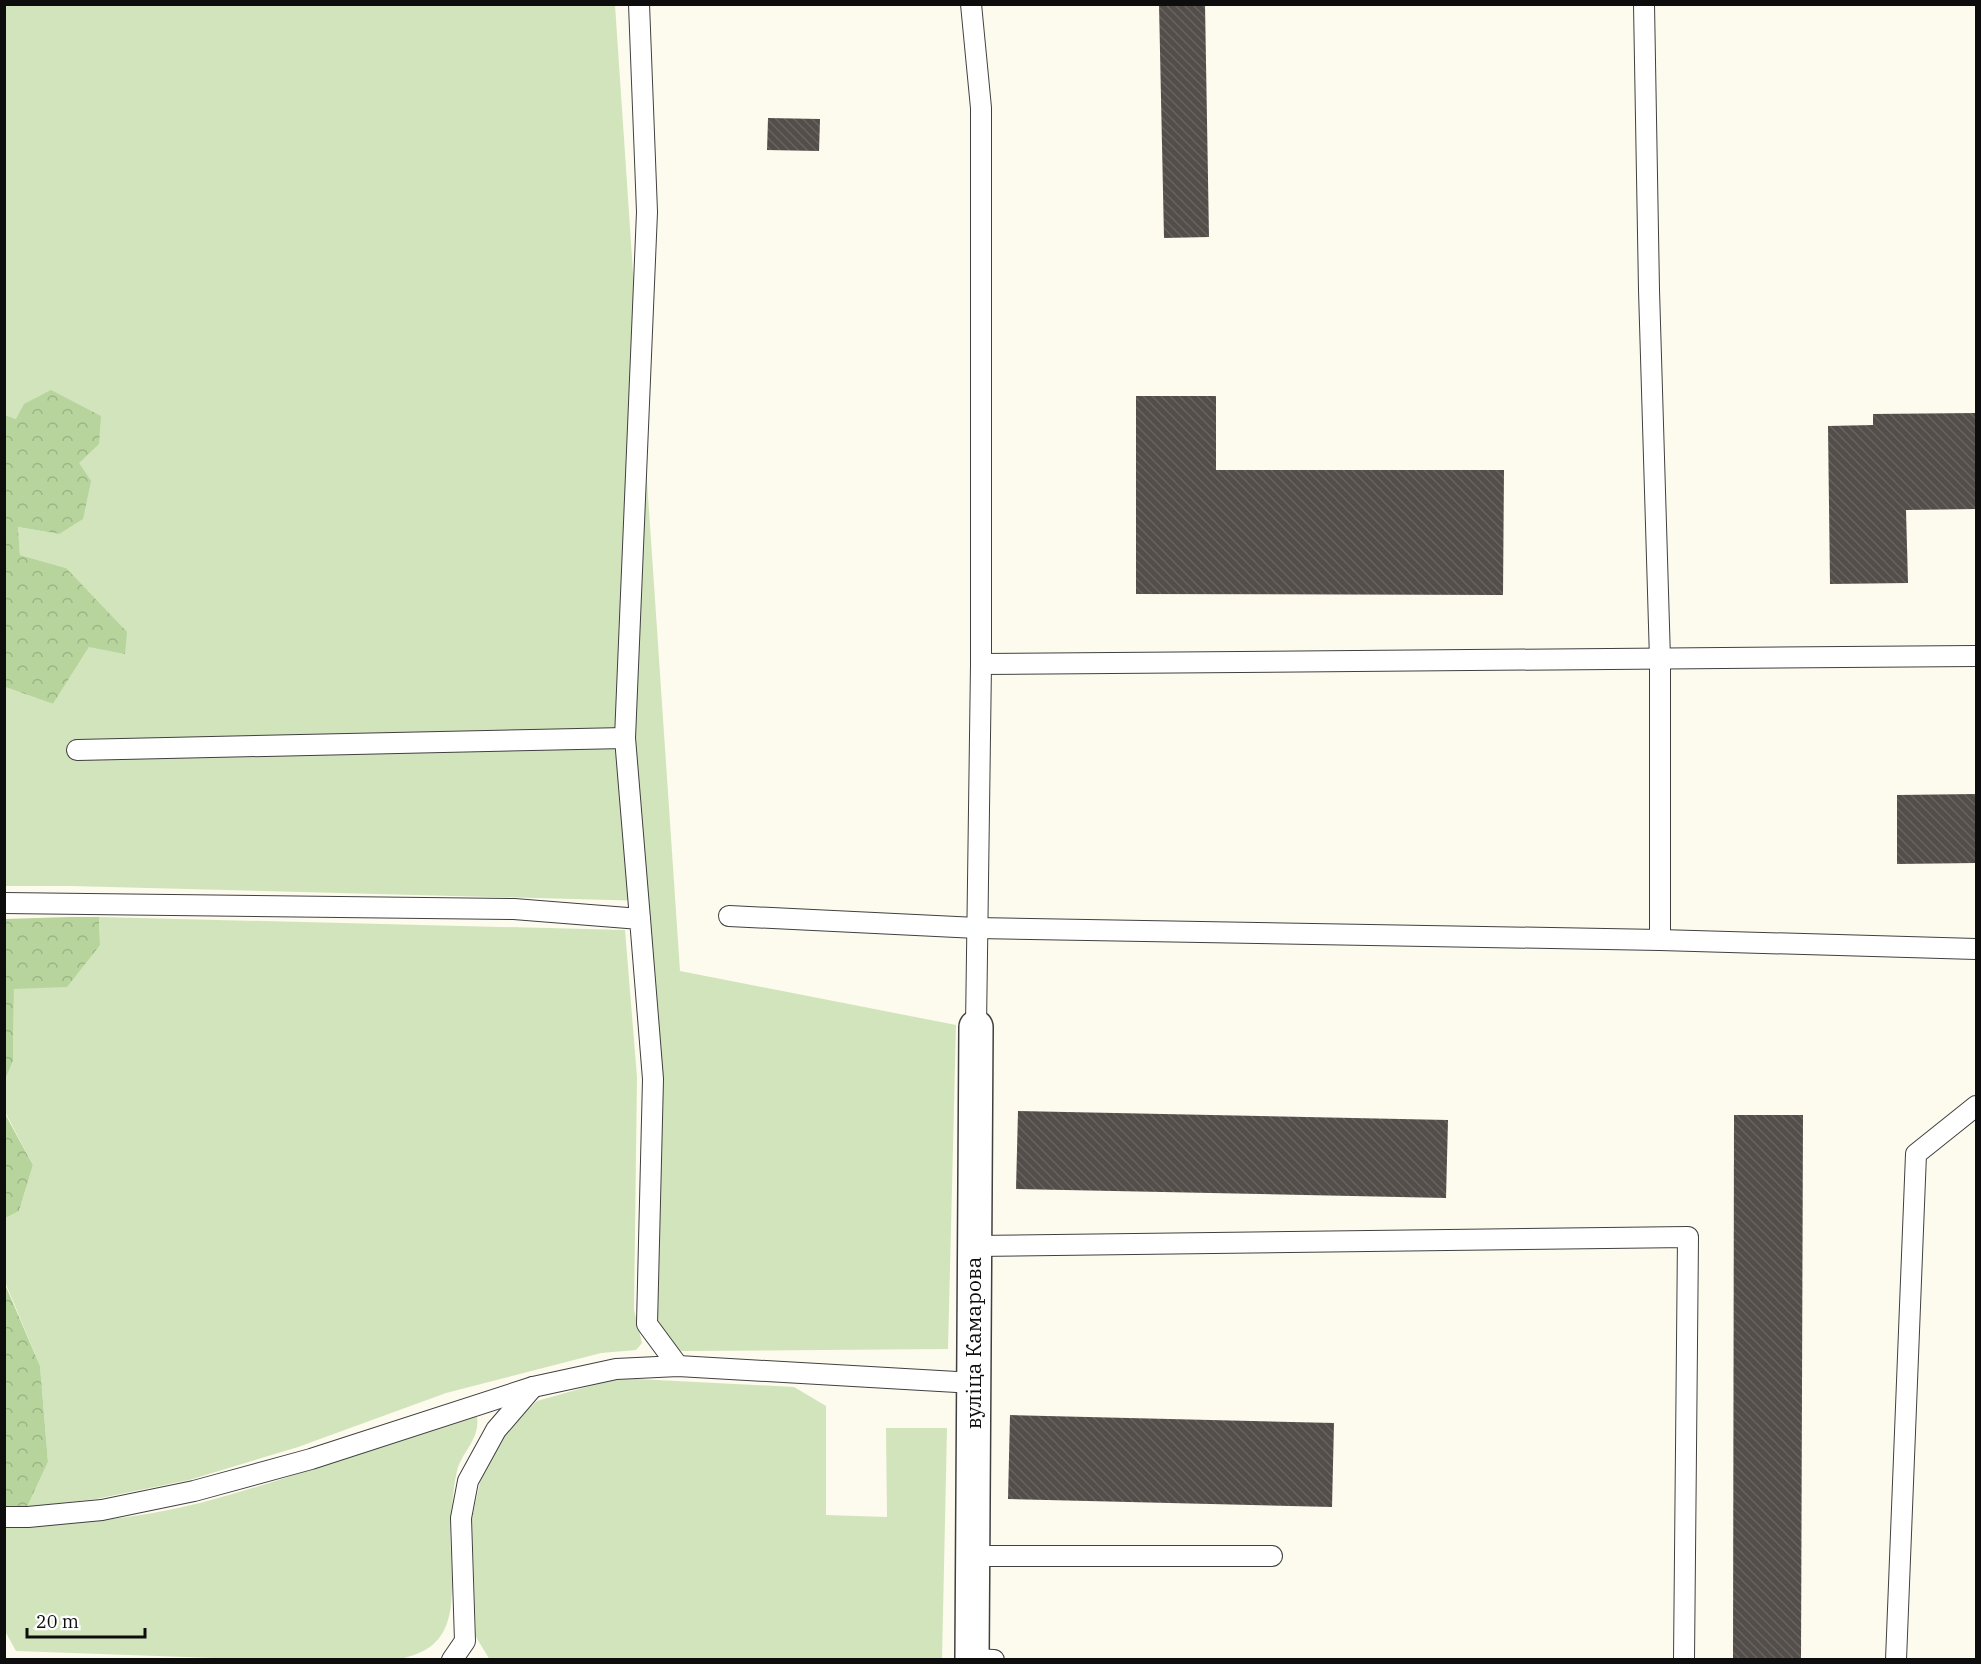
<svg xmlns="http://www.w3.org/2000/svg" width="1981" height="1664" font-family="'IBM Plex Serif',serif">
<defs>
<pattern id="forest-crowns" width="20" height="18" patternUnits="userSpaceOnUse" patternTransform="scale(1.5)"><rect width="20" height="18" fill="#b6d49c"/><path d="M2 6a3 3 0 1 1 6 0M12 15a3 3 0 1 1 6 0" fill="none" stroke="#9bb585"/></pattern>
<pattern id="building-back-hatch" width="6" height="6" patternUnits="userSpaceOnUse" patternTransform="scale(1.5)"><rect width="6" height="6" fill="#544e4a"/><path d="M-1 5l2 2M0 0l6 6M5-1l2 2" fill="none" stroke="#686360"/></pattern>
</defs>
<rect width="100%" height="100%" fill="#fdfaee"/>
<g fill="#d2e4bb">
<path d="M 5,5 L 615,5 L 680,971 L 956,1025 L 948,1349 L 681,1351 C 666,1340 659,1330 654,1311 L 658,1074 L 649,901 L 71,886 L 5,886 L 5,687 L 53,704 L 89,647 L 66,568 L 20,555 L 18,527 L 59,534 L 16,419 L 5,415 Z"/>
<polygon points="99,917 625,930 637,1077 634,1310 642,1343 636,1350 601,1353 446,1393 298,1447 189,1480 96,1499 27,1507 48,1462 40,1366 5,1282 4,1218 19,1211 33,1165 5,1112 5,1080 13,1061 14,989 100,945"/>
<polygon points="618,1378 794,1387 826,1406 826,1515 887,1517 886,1428 947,1428 942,1659 490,1660 476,1637 472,1518 480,1482 504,1433 537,1401"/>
<path d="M 469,1414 L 477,1417 C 480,1437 465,1449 458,1467 C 454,1481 453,1499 451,1513 C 447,1547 460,1603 443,1632 C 433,1650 416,1655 397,1660 L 273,1660 L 16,1651 L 5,1631 L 4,1526 C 69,1525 136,1519 200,1503 C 291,1479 380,1446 469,1414 Z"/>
</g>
<g fill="url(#forest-crowns)">
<polygon points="51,390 101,416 99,444 79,463 91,481 83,519 59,534 18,527 20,555 66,568 127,632 125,654 89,647 53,704 5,687 4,689 5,415 16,419 24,404"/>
<polygon points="70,917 99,917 100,945 67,987 14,989 13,1061 5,1080 5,919"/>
<polygon points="4,1112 33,1165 19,1211 5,1218"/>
<polygon points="4,1282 40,1366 48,1462 27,1507 5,1507"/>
</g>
<g fill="url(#building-back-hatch)">
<polygon points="1159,4 1205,4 1209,237 1164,238"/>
<polygon points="768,118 820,119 819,151 767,150"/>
<polygon points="1136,396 1216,396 1216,470 1504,470 1503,595 1136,594"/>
<polygon points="1976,413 1976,509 1906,510 1908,583 1830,584 1828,426 1873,425 1873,414"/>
<polygon points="1976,794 1976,863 1897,864 1897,795"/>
<polygon points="1018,1111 1448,1120 1446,1198 1016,1189"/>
<polygon points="1734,1115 1803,1115 1801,1659 1733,1658"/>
<polygon points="1010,1415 1334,1423 1332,1507 1008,1499"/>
</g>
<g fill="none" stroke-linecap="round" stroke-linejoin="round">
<defs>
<g id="lane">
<polyline points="639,4 647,212 625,738 640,919"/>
<polyline points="971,4 981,108 981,664 976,1027"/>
<polyline points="1644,4 1649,290 1660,659 1660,940"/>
<polyline points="981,664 1976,656"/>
<polyline points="77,750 625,738"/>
<polyline points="4,903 514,909 640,919 653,1079 647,1324 678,1366"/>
<polyline points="729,916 977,928 1660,940 1976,949"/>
<polyline points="975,1246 1688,1237 1684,1660"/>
<polyline points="4,1517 28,1517 102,1510 194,1491 311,1459 533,1387 616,1369 678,1366 974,1383"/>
<polyline points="972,1556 1272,1556"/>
<polyline points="972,1659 994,1660"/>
<polyline points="452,1660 465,1641 461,1518 468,1481 496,1430 533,1387"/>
<polyline points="1896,1660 1916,1154 1976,1106"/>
</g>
<polyline id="street" points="972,1660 976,1027"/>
</defs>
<use href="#lane" stroke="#404040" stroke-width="22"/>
<use href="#street" stroke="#404040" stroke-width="36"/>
<use href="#lane" stroke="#fff" stroke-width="20"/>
<use href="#street" stroke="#fff" stroke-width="33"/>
</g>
<g text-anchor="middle" stroke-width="6" stroke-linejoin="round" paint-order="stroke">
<g font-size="21" fill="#0d0d0d" stroke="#fff">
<text transform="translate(974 1343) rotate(-90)" y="7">вуліца Камарова</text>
</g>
</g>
<rect width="1981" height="1664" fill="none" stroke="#0d0d0d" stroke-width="12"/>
<path d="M27 1628v9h118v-9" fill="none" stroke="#0d0d0d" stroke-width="3"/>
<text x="36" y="1628" font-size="18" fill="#0d0d0d" stroke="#ffffff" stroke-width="4.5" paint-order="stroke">20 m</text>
</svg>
